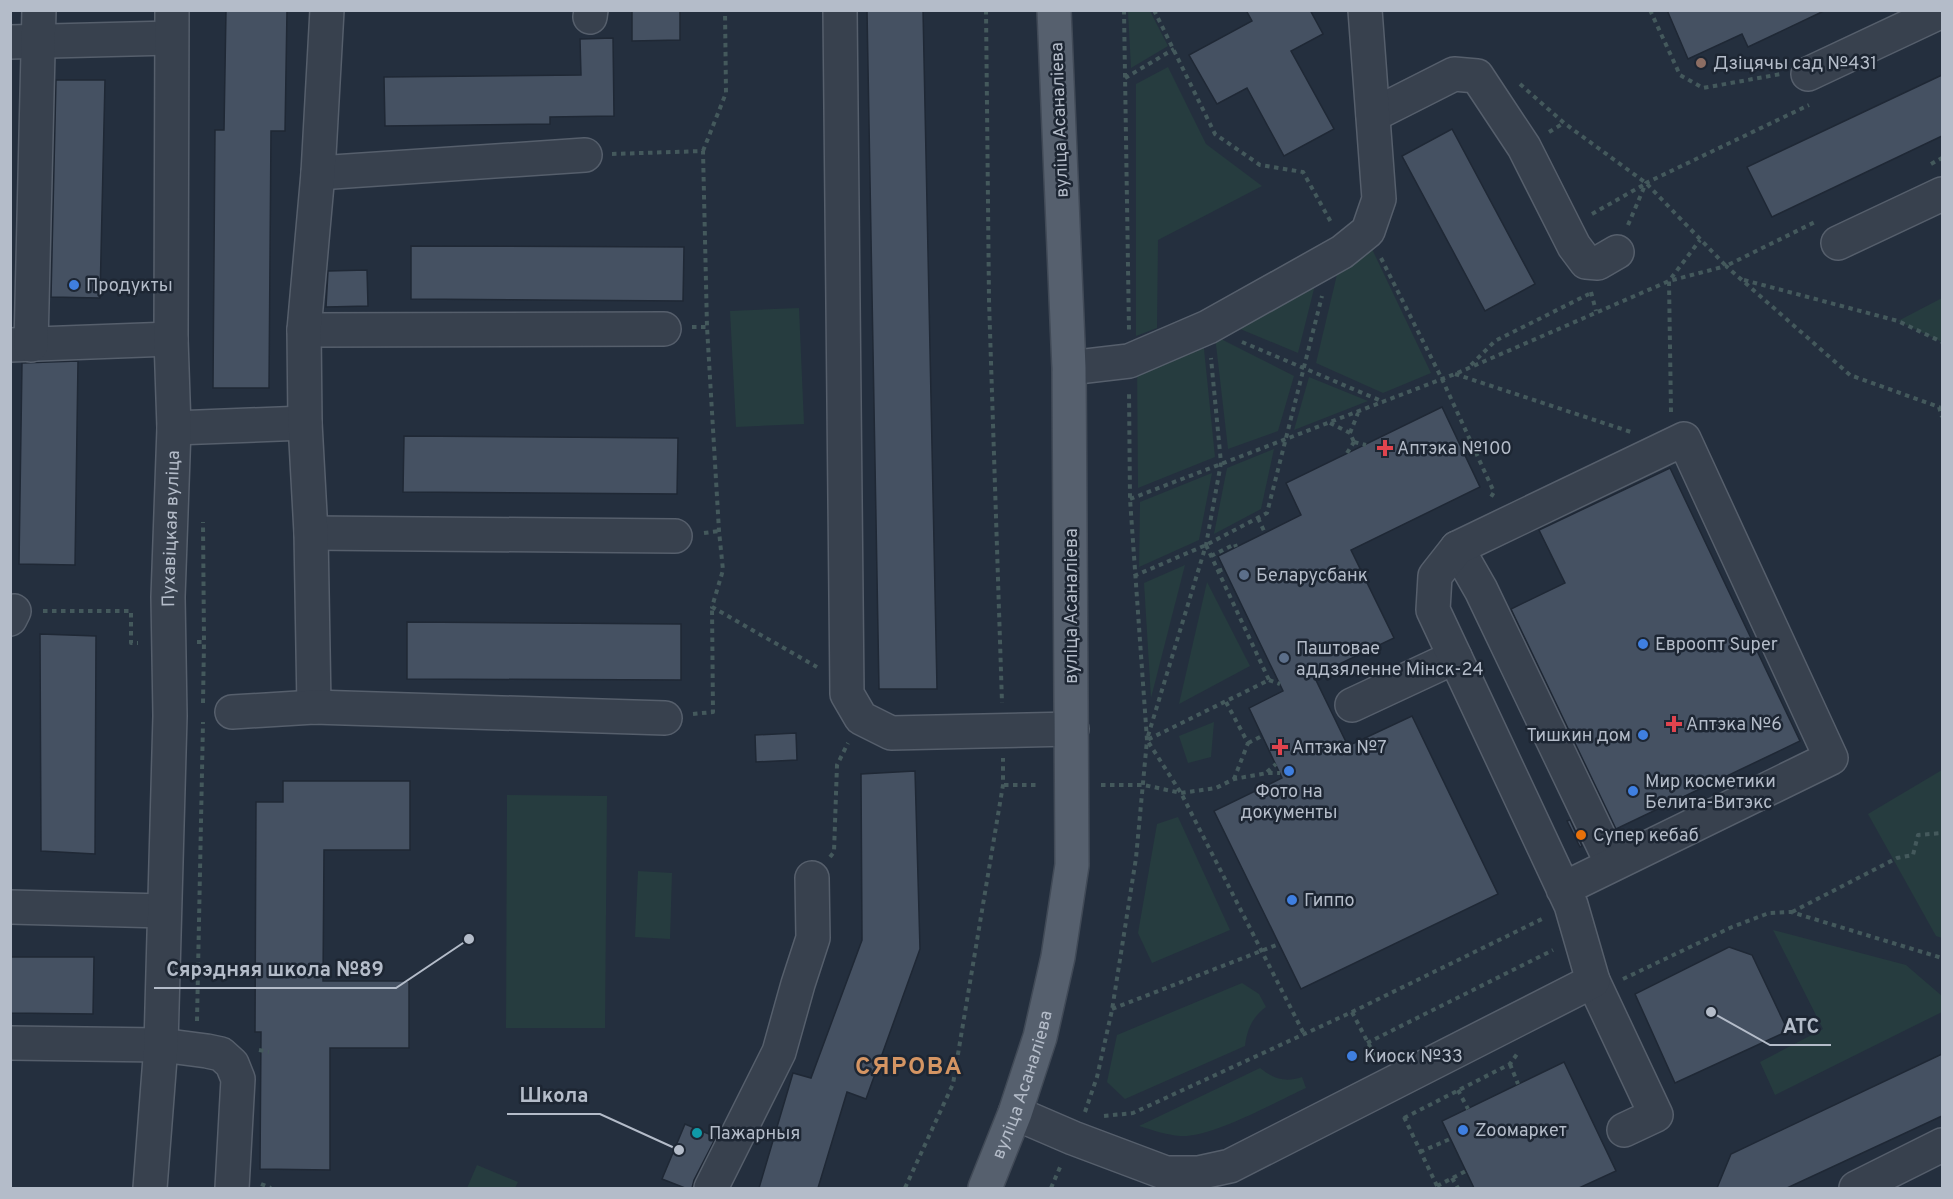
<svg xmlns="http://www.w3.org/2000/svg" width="1953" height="1199" font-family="Overpass,sans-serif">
<rect width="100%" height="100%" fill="#242f3e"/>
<g fill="#263c3f">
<polygon points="1132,10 1150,11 1168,46 1131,68 1128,12"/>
<polygon points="1168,67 1206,144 1262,186 1158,240 1157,328 1136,336 1136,84"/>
<polygon points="1372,249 1431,373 1383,393 1316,363 1339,266"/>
<polygon points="1316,281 1298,353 1233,326"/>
<polygon points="1942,298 1942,342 1898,321"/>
<polygon points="799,308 804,424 736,427 730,311"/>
<polygon points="1215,336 1294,376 1278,431 1228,449"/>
<polygon points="1203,339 1215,457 1138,488 1137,365"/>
<polygon points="1309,377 1368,401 1294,430"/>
<polygon points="1274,449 1261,509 1214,534 1227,468"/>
<polygon points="1212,473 1199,540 1139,567 1140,502"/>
<polygon points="1185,565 1151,698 1144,583"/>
<polygon points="1207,582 1250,666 1179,704"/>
<polygon points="1214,722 1211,757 1188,763 1179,736"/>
<polygon points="1942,770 1942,938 1936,936 1868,814"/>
<polygon points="507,795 607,796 605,1028 506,1028"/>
<polygon points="1178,817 1230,930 1152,963 1138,933 1157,824"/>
<polygon points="638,871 672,873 670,939 635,937"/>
<polygon points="1773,930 1906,965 1942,996 1942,1012 1775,1095 1760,1062 1823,1029"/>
<path d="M 1242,983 L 1259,994 L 1266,1007 C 1252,1017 1247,1030 1245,1046 L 1125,1099 L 1107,1082 L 1117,1035 Z"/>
<path d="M 1260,1068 C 1274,1079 1285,1083 1302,1077 L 1306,1088 C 1275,1102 1212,1138 1180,1136 C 1167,1135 1152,1130 1139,1126 Z"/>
<polygon points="477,1165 518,1182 515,1188 467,1188"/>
</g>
<g fill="#455162" stroke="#1f2835" stroke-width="1.5">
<polygon points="226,10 287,10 285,131 271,131 269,388 213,388 215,130 224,130"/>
<polygon points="632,10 680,10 680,40 632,41"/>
<polygon points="867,10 923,10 937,689 879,689"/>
<polygon points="1246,10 1310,10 1323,34 1291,51 1334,129 1284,156 1247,88 1217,104 1189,55 1252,21"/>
<polygon points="1667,10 1826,10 1748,47 1742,34 1688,59"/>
<polygon points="613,38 614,116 550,117 550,124 385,126 384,77 581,75 580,39"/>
<polygon points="1942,75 1942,136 1772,217 1747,167"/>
<polygon points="56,80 105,80 100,298 51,297"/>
<polygon points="1452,129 1535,284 1485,311 1402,156"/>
<polygon points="411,246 684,247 683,301 411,299"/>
<polygon points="367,270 368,306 326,307 328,271"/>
<polygon points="78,361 75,565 19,564 22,363"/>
<polygon points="1442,407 1480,487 1351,550 1394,638 1314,676 1348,746 1412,716 1498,894 1301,989 1214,811 1282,778 1249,708 1283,691 1218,556 1301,515 1286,483"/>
<polygon points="404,436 678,438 677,494 403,492"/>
<polygon points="1670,468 1800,741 1616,829 1511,609 1565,583 1539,530"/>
<polygon points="407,622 681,624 681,680 407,679"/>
<polygon points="40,634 96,636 95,854 41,851"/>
<polygon points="796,733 797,760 756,762 755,735"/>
<polygon points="915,771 920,949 866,1099 847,1092 818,1188 759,1188 793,1073 811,1078 862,940 861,774"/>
<polygon points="283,781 410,781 410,850 324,850 323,981 409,981 409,1048 330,1048 330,1170 260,1169 261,1032 255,1032 256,802 283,802"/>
<polygon points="1570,820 1582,846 1580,847 1567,821"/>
<polygon points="1729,947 1752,955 1788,1031 1675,1083 1635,994"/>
<polygon points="10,957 94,957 93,1014 10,1013"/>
<polygon points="1942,1054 1942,1116 1787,1188 1717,1188 1731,1154"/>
<polygon points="1564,1062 1616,1171 1579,1188 1474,1188 1442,1121"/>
<polygon points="685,1124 716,1137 694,1180 692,1188 685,1188 662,1179"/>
</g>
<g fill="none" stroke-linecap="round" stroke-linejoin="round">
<defs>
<g id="minor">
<polyline points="840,10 847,694 861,718 891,733 1072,729"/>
<polyline points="590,17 591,10"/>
<polyline points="10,42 171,38"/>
<polyline points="1808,74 1942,11"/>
<polyline points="1373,115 1454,74 1477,76 1524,147 1574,246 1586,262 1598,263 1617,252"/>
<polyline points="318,173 585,155"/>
<polyline points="1838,243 1942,194"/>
<polyline points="304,330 664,329"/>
<polyline points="10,345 171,339"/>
<polyline points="31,345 39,10"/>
<polyline points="1069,368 1129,361 1208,327 1342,252 1368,231 1379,199 1365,10"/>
<polyline points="174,428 305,423"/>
<polyline points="311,533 675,536"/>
<polyline points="1457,548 1481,590 1612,864"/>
<polyline points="10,619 14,611"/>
<polyline points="1352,705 1455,657"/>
<polyline points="314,707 311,533 305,423 304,330 318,173 327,10"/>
<polyline points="232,712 314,707 665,718"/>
<polyline points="10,907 164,911"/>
<polyline points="1593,981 1656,1115 1624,1130"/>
<polyline points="10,1043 161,1045 207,1051 221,1054 232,1064 238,1079 232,1188"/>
<polyline points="1015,1113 1073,1138 1166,1173 1198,1173 1230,1166 1593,981 1571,905 1433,610 1435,576 1457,548 1684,439 1831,758 1563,889"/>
<path id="s1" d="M 150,1188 L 161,1045 L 170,716 L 168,597 L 174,428 L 171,339 L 172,10"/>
<polyline points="711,1188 779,1052 798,984 813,938 812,878"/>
<polyline points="1856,1188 1942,1145"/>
</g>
<g id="major">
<path id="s2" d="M 985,1188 L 1015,1113 L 1040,1037 L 1058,957 L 1072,865 L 1069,368 L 1054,10"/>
</g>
</defs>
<use href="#minor" stroke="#565f6c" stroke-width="36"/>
<use href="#major" stroke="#414a57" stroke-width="36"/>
<g stroke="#44595c" stroke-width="4" stroke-dasharray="4.5 4.5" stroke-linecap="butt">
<polyline points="986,10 989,300 1002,703"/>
<polyline points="1124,10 1129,331"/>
<polyline points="1154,10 1215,134 1260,165 1303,172 1332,224"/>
<polyline points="1650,10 1680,75 1703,88 1781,74"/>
<polyline points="1125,78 1174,49"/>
<polyline points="1520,84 1564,123 1646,183 1726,266 1817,221"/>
<polyline points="1549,132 1564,123"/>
<polyline points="703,151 726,93 725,10"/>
<polyline points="612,154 703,151 707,327 719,531 723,570 712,607 817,667"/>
<polyline points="1931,164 1942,158"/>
<polyline points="1592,214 1645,184"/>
<polyline points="1628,225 1646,183 1809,105"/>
<polyline points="1381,258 1442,379 1494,492 1491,497"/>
<polyline points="1744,280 1898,321 1942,342"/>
<polyline points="1591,292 1596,311"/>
<polyline points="692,327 707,327"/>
<polyline points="1242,342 1384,402"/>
<polyline points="1471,365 1495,341 1589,294"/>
<polyline points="1455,374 1631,432"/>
<polyline points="1671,412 1669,281 1700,240"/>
<polyline points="1330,423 1350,433 1354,442"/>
<polyline points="1350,433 1358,413"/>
<polyline points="1354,442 1366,445"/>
<polyline points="1347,453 1354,442"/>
<polyline points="1130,499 1455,374 1669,281 1726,266 1850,375 1939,407 1942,417"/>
<polyline points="1258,518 1265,533"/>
<polyline points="704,533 719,531"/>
<polyline points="1206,545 1269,680 1147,740 1181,793 1203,836 1304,1034"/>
<polyline points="1211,556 1235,544 1236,547"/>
<polyline points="1218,571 1224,569"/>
<polyline points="1134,576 1206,545 1267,513 1322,296"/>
<polyline points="43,611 131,611 131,643 138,643"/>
<polyline points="197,642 204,642 203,522"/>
<polyline points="1269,680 1280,684"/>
<polyline points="1226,702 1248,743 1234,779"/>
<polyline points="203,703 204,642"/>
<polyline points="693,714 713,712 712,607"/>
<polyline points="1148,736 1206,545 1221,463 1211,358"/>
<polyline points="1248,743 1262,736"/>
<polyline points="1267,772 1276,764"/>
<polyline points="1004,785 1039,785"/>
<polyline points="1101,785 1144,785 1181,793 1216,788 1234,779 1267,773 1280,773"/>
<polyline points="830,857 834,852 837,765 848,743"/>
<polyline points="1792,912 1897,858 1913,855 1918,835 1942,833"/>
<polyline points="1623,979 1732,927 1769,913 1791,912 1942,958"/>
<polyline points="1112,1009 1279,944"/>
<polyline points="1352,1012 1377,1060"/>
<polyline points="197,1021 203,722"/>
<polyline points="1367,1043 1553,950"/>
<polyline points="259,1050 269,1052"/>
<polyline points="1510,1064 1518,1084"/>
<polyline points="1458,1090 1468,1109"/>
<polyline points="1085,1112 1097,1077 1112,1010 1136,858 1147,740 1130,499 1129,391"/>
<polyline points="1104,1116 1133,1113 1352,1012 1544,918"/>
<polyline points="1404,1117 1438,1188"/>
<polyline points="1404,1118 1510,1064 1517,1054"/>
<polyline points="1420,1152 1450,1139"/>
<polyline points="1452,1178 1458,1188"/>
<polyline points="261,1184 271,1188"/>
<polyline points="1437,1186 1466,1171"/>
<polyline points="905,1188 953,1084 1003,785 1003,758"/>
<polyline points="1051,1188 1061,1165"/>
</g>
<use href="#minor" stroke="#38414e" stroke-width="33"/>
<use href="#major" stroke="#56606e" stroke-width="33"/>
</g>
<circle fill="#8d6e63" stroke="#1d2633" stroke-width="2" cx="1701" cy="63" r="6"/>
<g fill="#3f7fe0" stroke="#1d2633" stroke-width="2">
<circle cx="74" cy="285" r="6"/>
<circle cx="1643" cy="644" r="6"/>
<circle cx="1643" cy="735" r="6"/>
<circle cx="1289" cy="771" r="6"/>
<circle cx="1633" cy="791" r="6"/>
<circle cx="1292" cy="900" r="6"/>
<circle cx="1352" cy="1056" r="6"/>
<circle cx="1463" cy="1130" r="6"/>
</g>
<g fill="#e0444e" stroke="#1d2633" stroke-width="2">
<path d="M1382 439h6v6h6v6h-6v6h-6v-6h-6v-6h6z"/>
<path d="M1671 715h6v6h6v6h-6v6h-6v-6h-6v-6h6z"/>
<path d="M1277 738h6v6h6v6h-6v6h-6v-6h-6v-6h6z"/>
</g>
<g fill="#5c6f8a" stroke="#1d2633" stroke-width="2">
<circle cx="1244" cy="575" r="6"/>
<circle cx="1284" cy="658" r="6"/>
</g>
<circle fill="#e8710a" stroke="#1d2633" stroke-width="2" cx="1581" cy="835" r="6"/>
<circle fill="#0f9aa8" stroke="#1d2633" stroke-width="2" cx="697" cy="1133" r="6"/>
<g text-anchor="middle" stroke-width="5" stroke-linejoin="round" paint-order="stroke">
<g font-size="18" fill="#b4bcc9" stroke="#1d2633" text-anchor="start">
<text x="1713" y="69">Дзіцячы сад №431</text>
<text x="86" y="291">Продукты</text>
<text x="1397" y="454">Аптэка №100</text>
<text x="1256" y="581">Беларусбанк</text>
<text x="1655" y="650">Евроопт Super</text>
<text x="1296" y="654">Паштовае<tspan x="1296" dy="21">аддзяленне Мінск-24</tspan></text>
<text x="1686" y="730">Аптэка №6</text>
<text x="1631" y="741" text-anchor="end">Тишкин дом</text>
<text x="1292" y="753">Аптэка №7</text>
<text x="1645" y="787">Мир косметики<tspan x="1645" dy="21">Белита-Витэкс</tspan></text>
<text x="1289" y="797" text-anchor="middle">Фото на<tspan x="1289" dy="21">документы</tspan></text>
<text x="1593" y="841">Супер кебаб</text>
<text x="1304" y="906">Гиппо</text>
<text x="1364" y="1062">Киоск №33</text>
<text x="1475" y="1136">Zooмаркет</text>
<text x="709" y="1139">Пажарныя</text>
</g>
<g font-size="18" fill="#b4bcc9" stroke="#1d2633">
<text transform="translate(1059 120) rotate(-92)" y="6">вуліца Асаналіева</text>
<text dy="6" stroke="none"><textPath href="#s1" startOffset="660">Пухавіцкая вуліца</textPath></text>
<text transform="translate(1071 606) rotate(-90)" y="6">вуліца Асаналіева</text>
<text dy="6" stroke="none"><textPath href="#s2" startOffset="110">вуліца Асаналіева</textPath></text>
</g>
<g font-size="24" font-weight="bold" letter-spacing="1.5" fill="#d59563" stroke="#1d2633">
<text x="909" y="1074">СЯРОВА</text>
</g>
</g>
<path fill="none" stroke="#b4bcc9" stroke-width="2" d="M469 939L396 988H154M1711 1012L1770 1045H1831M679 1150L600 1114H507"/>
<g fill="#b4bcc9" stroke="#1d2633" stroke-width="2">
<circle cx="469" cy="939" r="6"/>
<circle cx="1711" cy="1012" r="6"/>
<circle cx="679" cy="1150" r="6"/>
</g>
<g font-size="20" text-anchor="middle" font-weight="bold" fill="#b4bcc9" stroke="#1d2633" stroke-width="5" stroke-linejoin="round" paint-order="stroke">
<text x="275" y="976">Сярэдняя школа №89</text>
<text x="1801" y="1033">АТС</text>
<text x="554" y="1102">Школа</text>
</g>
<rect width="1953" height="1199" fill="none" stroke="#b4bcc9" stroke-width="24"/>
</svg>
